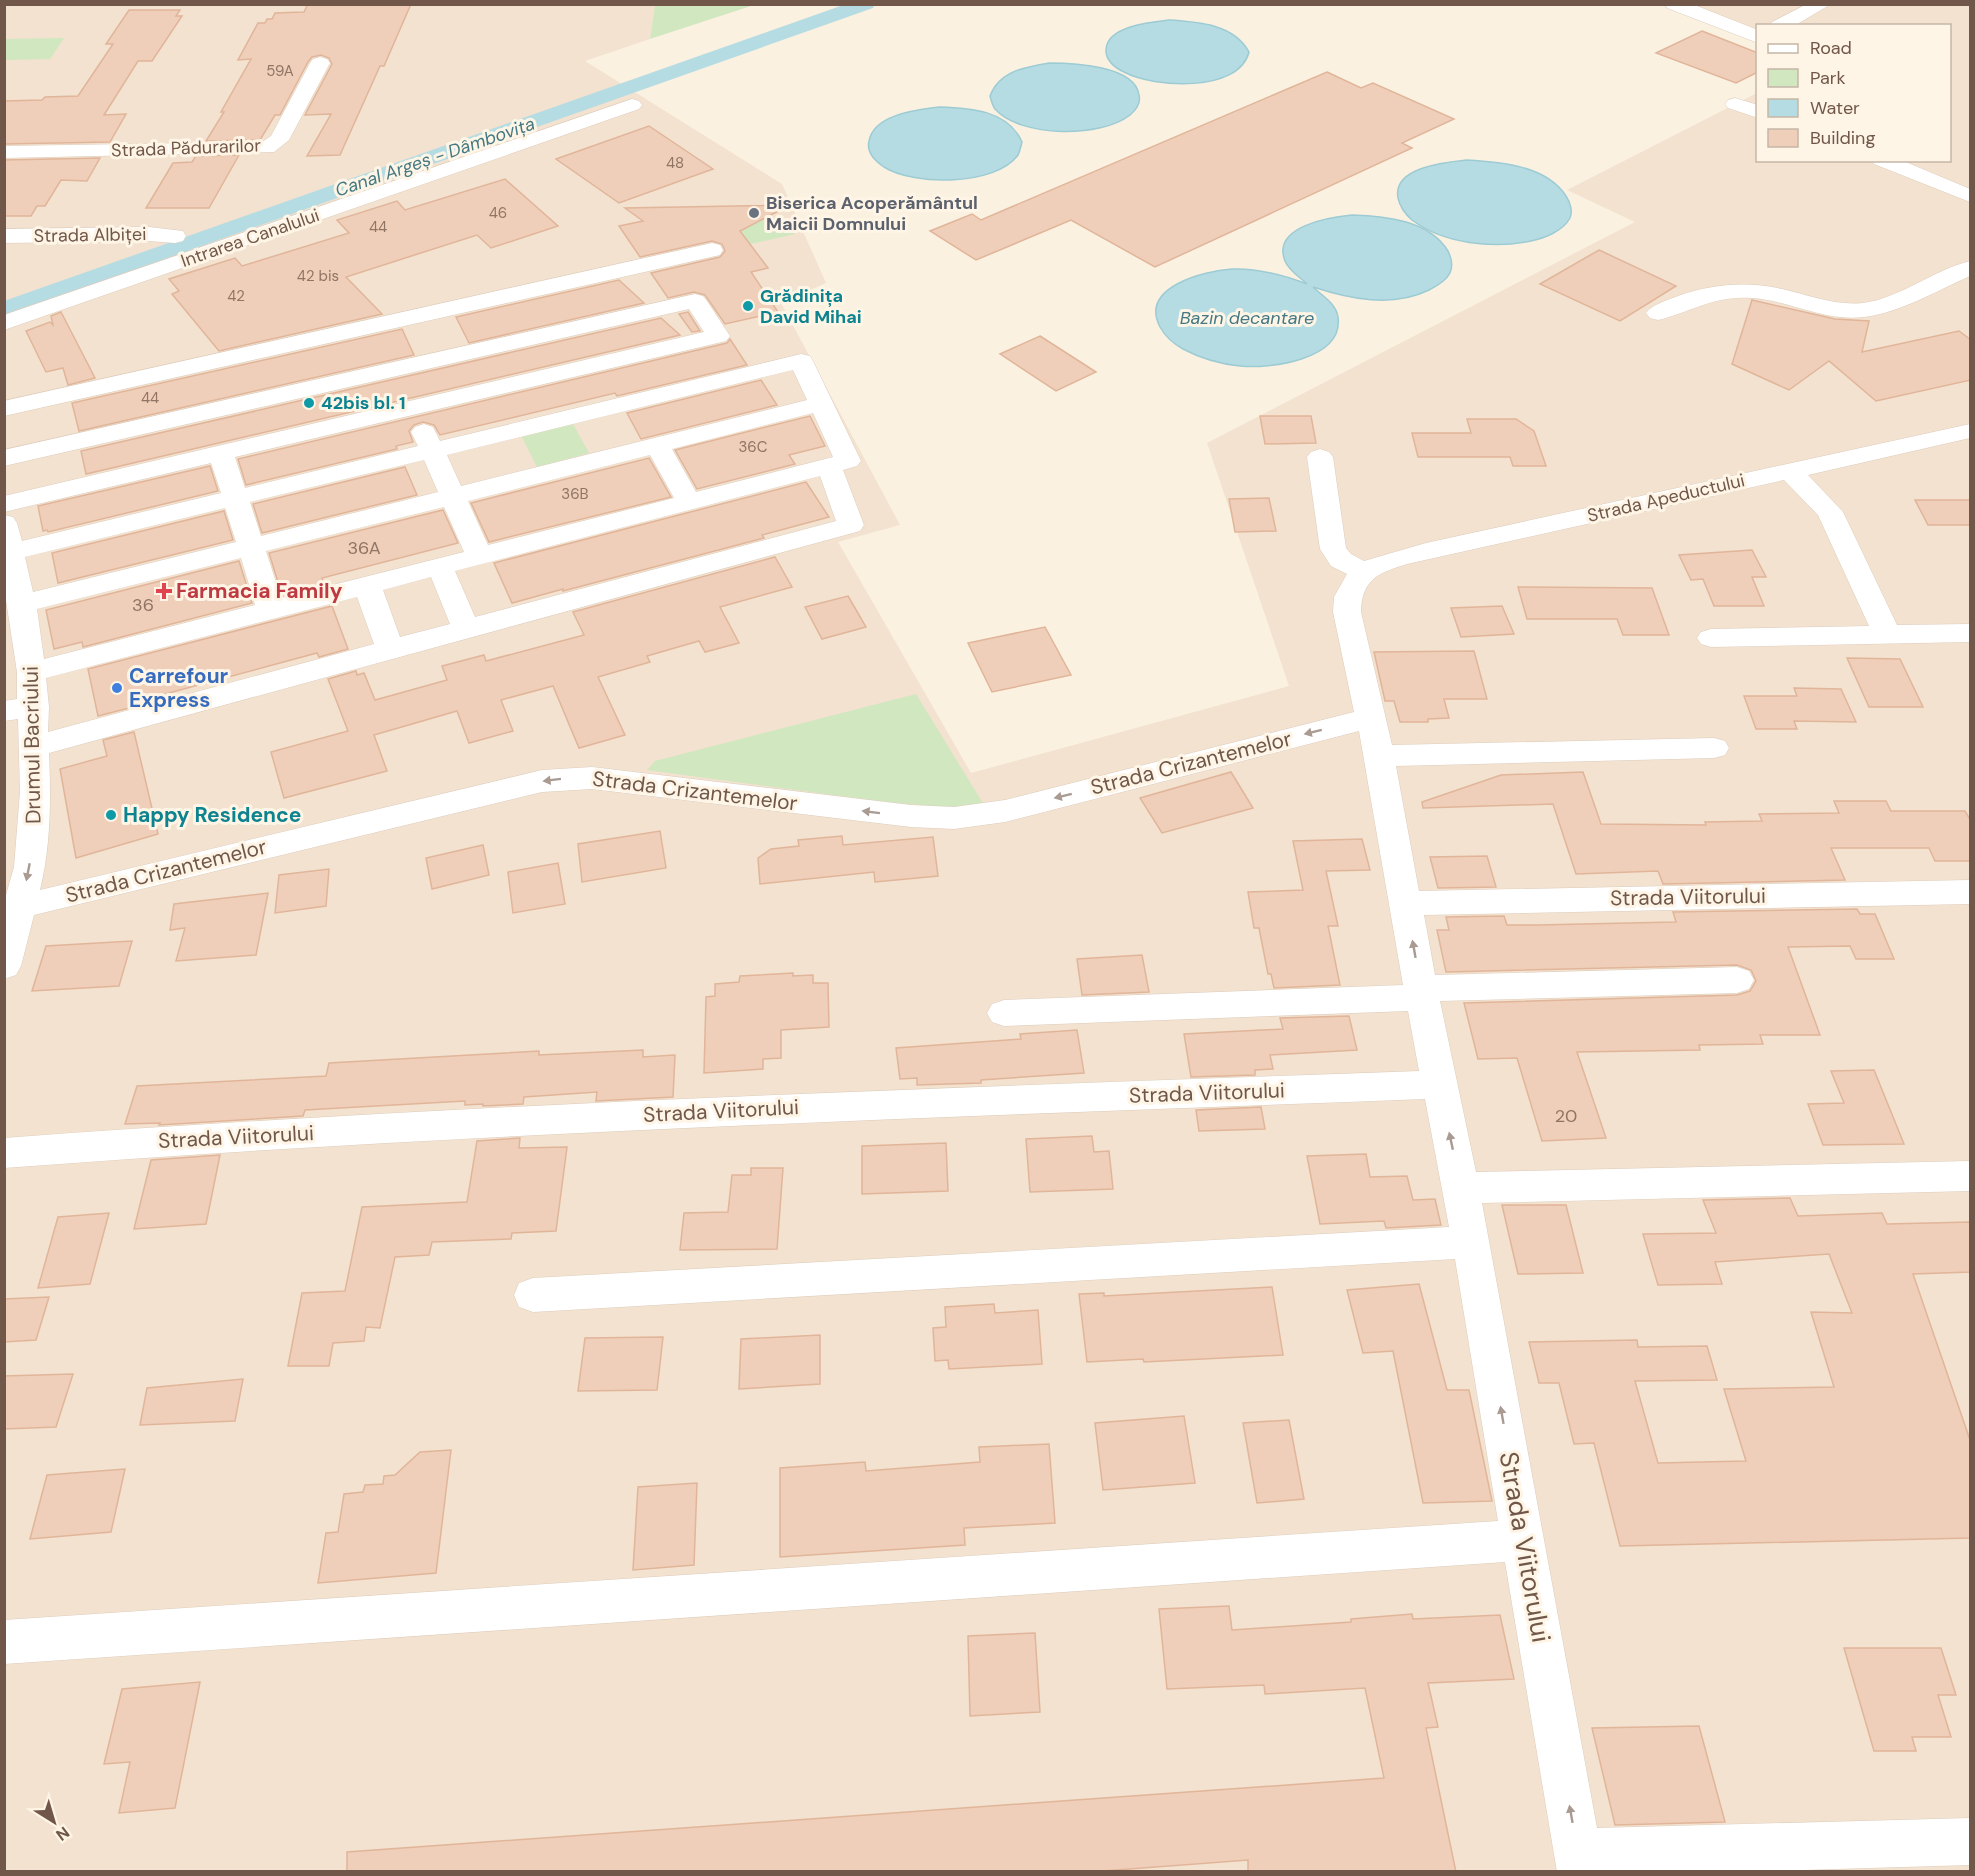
<svg xmlns="http://www.w3.org/2000/svg" width="1975" height="1876" font-family="'DM Sans',sans-serif">
<rect width="100%" height="100%" fill="#fbf1e0"/>
<polygon fill="#f2e2cf" points="5,5 655,5 650,39 585,61 782,184 826,283 781,303 900,525 838,542 971,773 1289,686 1207,443 1635,222 1567,190 1757,93 1758,160 1950,160 1950,26 1758,26 1757,41 1665,5 1970,5 1970,1871 5,1872"/>
<g fill="#d0e7c0">
<polygon points="655,5 655,4 754,5 650,39"/>
<polygon points="64,38 50,59 5,60 5,39"/>
<polygon points="781,216 795,234 728,249 715,230"/>
<polygon points="573,424 589,453 537,467 522,437"/>
<polygon points="916,694 984,805 942,807 886,802 647,770 655,761"/>
</g>
<g fill="#b6dce3" stroke="#9dcbd4" stroke-width="1.5">
<path d="M 1169,20 C 1198,22 1234,24 1249,52 C 1239,93 1154,88 1124,72 C 1115,68 1105,60 1106,49 C 1108,26 1151,22 1169,20 Z"/>
<path d="M 1049,63 C 1071,63 1135,65 1139,95 C 1141,103 1136,110 1130,115 C 1101,138 1021,138 995,109 C 993,106 991,100 990,96 C 999,71 1025,67 1049,63 Z"/>
<path d="M 939,107 C 970,108 1008,110 1022,142 C 1021,146 1020,151 1018,155 C 996,186 914,186 884,167 C 875,161 866,153 869,141 C 874,114 917,110 939,107 Z"/>
<path d="M 1466,160 C 1500,162 1546,165 1566,196 C 1570,202 1573,211 1570,218 C 1563,231 1545,238 1531,241 C 1493,249 1444,244 1412,220 C 1405,214 1400,207 1398,198 C 1392,167 1447,162 1466,160 Z"/>
<path d="M 1352,215 C 1385,216 1429,220 1448,251 C 1451,257 1453,266 1450,273 C 1446,281 1437,286 1429,290 C 1392,308 1350,299 1313,287 C 1321,295 1336,303 1338,317 C 1344,360 1269,369 1240,366 C 1220,364 1200,358 1183,349 C 1174,344 1165,336 1160,327 C 1139,287 1204,271 1232,269 C 1258,268 1283,275 1307,284 C 1300,277 1289,271 1285,261 C 1271,226 1331,217 1352,215 Z"/>
</g>
<g fill="none" stroke-linecap="round" stroke-linejoin="round">
<polygon fill="#b6dce3" fill-rule="evenodd" points="846,4 875,4 873,8 4,316 4,301"/>
</g>
<g fill="#efcfb9" stroke="#e1b59a" stroke-width="1.5">
<polygon points="308,4 411,4 384,66 380,66 340,155 307,156 331,114 305,115 332,64 329,58 321,55 312,57 308,62 280,115 275,115 260,140 206,141 224,112 221,112 251,59 238,60 258,23 265,23 267,19 272,19 275,13 304,12"/>
<polygon points="129,10 180,10 176,16 182,16 152,61 138,61 104,115 126,114 110,142 4,144 4,101 42,100 45,97 78,96 113,44 106,44"/>
<polygon points="1702,31 1758,53 1758,72 1736,83 1656,53"/>
<polygon points="1327,72 1361,88 1373,83 1454,119 1402,143 1412,148 1155,267 1071,220 976,260 930,231 972,214 981,220"/>
<polygon points="649,126 713,169 619,203 556,159"/>
<polygon points="239,155 209,208 146,208 173,163 192,162 196,156"/>
<polygon points="100,158 87,181 61,180 45,206 37,206 31,216 4,216 4,160"/>
<polygon points="505,179 558,226 491,248 477,235 346,277 382,314 219,351 172,294 179,291 169,279 235,258 242,266 349,233 337,220 397,201 405,210"/>
<polygon points="790,205 740,231 768,268 751,272 778,312 725,324 705,295 694,292 668,298 651,273 720,257 725,251 722,244 712,241 640,257 619,226 643,221 625,208"/>
<polygon points="1599,250 1676,286 1620,321 1540,284"/>
<polygon points="619,280 644,303 469,343 456,317"/>
<polygon points="1752,300 1835,319 1869,321 1862,352 1959,331 1971,340 1971,380 1876,401 1829,361 1789,390 1732,364"/>
<polygon points="61,312 95,378 68,385 63,368 46,372 26,331 50,322 53,325 51,316"/>
<polygon points="688,312 700,331 692,332 679,314"/>
<polygon points="661,318 680,335 86,474 81,451"/>
<polygon points="402,329 414,355 79,431 72,403"/>
<polygon points="1040,336 1096,372 1056,391 1000,354"/>
<polygon points="730,339 747,365 617,396 615,393 440,435 434,425 423,422 414,425 409,431 413,442 396,446 397,449 246,485 238,459 727,343"/>
<polygon points="761,380 777,405 641,439 627,413"/>
<polygon points="810,416 825,446 789,455 795,464 697,489 675,450"/>
<polygon points="1260,416 1311,416 1316,443 1265,444"/>
<polygon points="1467,419 1516,419 1534,431 1546,466 1513,466 1510,457 1418,457 1412,433 1471,433"/>
<polygon points="649,458 671,497 489,542 471,503"/>
<polygon points="210,466 218,491 48,532 47,530 43,531 38,506"/>
<polygon points="405,467 417,495 262,533 253,504"/>
<polygon points="806,482 829,517 762,535 764,538 563,591 563,589 512,603 494,563"/>
<polygon points="1269,498 1276,531 1235,532 1229,499"/>
<polygon points="1915,500 1971,500 1971,525 1928,525"/>
<polygon points="443,510 458,543 322,578 324,585 282,595 269,553"/>
<polygon points="224,511 233,540 58,583 52,553"/>
<polygon points="1752,550 1766,577 1752,577 1764,606 1714,606 1703,579 1691,580 1679,555"/>
<polygon points="775,557 792,587 720,607 739,643 705,652 699,641 647,656 650,662 598,677 625,735 579,748 553,686 501,700 513,731 469,743 457,711 374,735 387,771 284,798 271,752 348,731 328,679 356,671 357,675 364,673 375,700 447,680 442,666 484,655 486,661 584,635 573,612"/>
<polygon points="239,561 252,603 83,647 82,642 54,649 46,610"/>
<polygon points="1518,587 1652,588 1669,635 1623,635 1617,619 1527,619"/>
<polygon points="848,596 866,627 822,639 805,607"/>
<polygon points="332,606 348,649 319,657 317,653 128,704 129,708 98,716 88,669"/>
<polygon points="1502,606 1514,634 1461,637 1451,608"/>
<polygon points="1045,627 1071,675 992,692 968,643"/>
<polygon points="1474,651 1487,699 1444,699 1449,718 1428,719 1428,722 1400,722 1394,701 1385,701 1374,652"/>
<polygon points="1847,658 1900,659 1923,707 1869,707"/>
<polygon points="1794,688 1841,689 1856,722 1794,721 1797,729 1756,729 1744,696 1797,696"/>
<polygon points="134,732 158,834 76,858 60,769 107,756 103,740"/>
<polygon points="1231,772 1253,808 1162,833 1140,798"/>
<polygon points="1583,772 1601,824 1706,825 1705,822 1762,821 1759,814 1839,813 1834,801 1886,801 1891,811 1965,811 1971,821 1971,861 1935,861 1929,848 1831,848 1845,880 1663,884 1658,871 1576,874 1553,804 1423,808 1422,802 1501,775"/>
<polygon points="660,831 666,868 582,882 578,844"/>
<polygon points="842,836 843,845 933,837 938,876 875,882 874,872 760,884 758,858 771,849 799,846 798,840"/>
<polygon points="1362,839 1370,870 1326,871 1338,926 1328,926 1340,985 1274,988 1271,974 1268,974 1259,928 1254,928 1248,892 1303,890 1293,841"/>
<polygon points="483,845 489,875 432,889 426,858"/>
<polygon points="1487,856 1496,887 1438,888 1430,857"/>
<polygon points="558,863 565,904 513,913 508,872"/>
<polygon points="329,869 326,906 275,913 279,875"/>
<polygon points="268,893 256,955 176,961 185,928 170,930 174,904"/>
<polygon points="1857,909 1860,914 1875,914 1894,959 1856,959 1850,946 1788,947 1820,1035 1760,1035 1763,1044 1699,1045 1700,1050 1577,1052 1606,1138 1542,1141 1517,1058 1478,1059 1464,1003 1737,995 1750,991 1756,981 1751,970 1737,965 1446,972 1437,930 1449,930 1446,917 1504,916 1507,925 1537,925 1676,922 1673,912"/>
<polygon points="132,941 119,986 32,991 46,946"/>
<polygon points="1142,955 1149,992 1082,995 1077,959"/>
<polygon points="793,973 793,976 813,975 813,983 828,983 829,1027 781,1030 781,1058 763,1059 763,1069 704,1073 706,997 715,996 715,984 739,982 740,976"/>
<polygon points="1349,1016 1357,1050 1270,1055 1273,1069 1255,1070 1255,1075 1191,1077 1184,1034 1283,1029 1280,1018"/>
<polygon points="1077,1030 1084,1073 981,1080 981,1083 917,1085 917,1078 900,1079 896,1048 1021,1039 1020,1034"/>
<polygon points="643,1050 643,1057 675,1055 673,1097 596,1101 597,1092 524,1097 523,1104 483,1106 483,1104 465,1105 465,1101 305,1110 303,1116 159,1125 160,1123 125,1124 137,1086 326,1076 329,1063 539,1051 539,1055"/>
<polygon points="1874,1070 1904,1144 1823,1145 1808,1104 1844,1103 1831,1071"/>
<polygon points="1261,1107 1265,1129 1199,1131 1196,1110"/>
<polygon points="1092,1136 1094,1152 1109,1151 1113,1189 1030,1192 1026,1139"/>
<polygon points="520,1138 519,1148 567,1147 556,1231 512,1233 511,1239 432,1242 429,1255 395,1257 380,1328 366,1327 364,1341 333,1343 329,1366 288,1366 302,1293 345,1291 362,1207 467,1202 477,1141"/>
<polygon points="946,1143 948,1191 862,1194 862,1146"/>
<polygon points="1366,1154 1370,1177 1407,1176 1413,1200 1435,1199 1441,1225 1386,1228 1384,1221 1320,1224 1307,1156"/>
<polygon points="220,1155 206,1224 134,1229 151,1160"/>
<polygon points="751,1168 783,1168 777,1249 680,1250 684,1213 728,1212 732,1175 751,1175"/>
<polygon points="1790,1198 1798,1216 1882,1213 1887,1224 1971,1222 1971,1272 1913,1274 1971,1443 1971,1538 1620,1546 1594,1443 1574,1444 1559,1383 1539,1383 1529,1342 1637,1340 1638,1347 1707,1346 1717,1380 1635,1381 1658,1463 1746,1461 1724,1389 1834,1387 1811,1312 1852,1313 1829,1254 1715,1262 1722,1284 1658,1285 1643,1234 1716,1233 1703,1200"/>
<polygon points="1502,1205 1566,1205 1583,1273 1518,1274"/>
<polygon points="109,1213 90,1284 38,1288 58,1217"/>
<polygon points="1419,1284 1447,1390 1469,1390 1492,1501 1423,1503 1393,1351 1363,1353 1347,1290"/>
<polygon points="1272,1287 1283,1355 1144,1362 1143,1359 1087,1362 1079,1294 1104,1293 1104,1296"/>
<polygon points="49,1297 36,1340 4,1342 4,1299"/>
<polygon points="994,1304 995,1313 1038,1310 1042,1364 949,1369 948,1360 935,1361 933,1328 946,1327 945,1307"/>
<polygon points="820,1335 820,1384 739,1389 741,1339"/>
<polygon points="663,1337 657,1390 578,1391 585,1338"/>
<polygon points="73,1374 56,1427 4,1429 4,1376"/>
<polygon points="243,1379 235,1421 140,1425 147,1388"/>
<polygon points="1184,1416 1195,1483 1103,1490 1095,1423"/>
<polygon points="1289,1420 1304,1499 1257,1503 1243,1423"/>
<polygon points="1049,1444 1055,1523 964,1528 965,1545 780,1557 780,1468 865,1462 866,1471 980,1462 979,1447"/>
<polygon points="451,1450 436,1573 318,1583 326,1533 338,1532 344,1494 363,1492 365,1485 383,1484 384,1476 395,1475 420,1452"/>
<polygon points="125,1469 111,1532 30,1539 47,1475"/>
<polygon points="697,1483 694,1565 633,1570 638,1487"/>
<polygon points="1229,1606 1232,1630 1351,1622 1351,1619 1412,1614 1413,1619 1500,1615 1514,1679 1428,1683 1438,1727 1426,1728 1456,1872 1248,1872 1248,1860 1090,1872 347,1872 347,1852 1384,1778 1365,1688 1265,1694 1264,1685 1167,1689 1159,1609"/>
<polygon points="1035,1633 1040,1712 970,1716 968,1636"/>
<polygon points="1844,1648 1941,1648 1956,1695 1938,1695 1951,1737 1912,1737 1916,1751 1874,1751"/>
<polygon points="200,1682 175,1808 119,1813 130,1762 104,1764 122,1689"/>
<polygon points="1699,1726 1725,1822 1615,1825 1592,1728"/>
</g>
<g fill="none" stroke-linecap="round" stroke-linejoin="round">
<defs>
<g id="minor">
<polygon points="1665,4 1692,4 1758,30 1758,43 1667,8"/>
<polygon points="1807,4 1831,4 1794,26 1770,26 1772,22"/>
<polygon points="320,57 327,59 330,63 289,140 274,152 4,158 4,146 262,142 271,136 310,63 313,59"/>
<polygon points="1735,98 1758,105 1758,118 1728,108 1725,104 1728,100"/>
<polygon points="632,99 639,101 642,105 639,109 4,330 4,315"/>
<polygon points="1871,160 1901,160 1970,189 1970,202 1874,164"/>
<polygon points="149,227 183,231 186,236 183,241 175,243 149,241 4,243 4,229"/>
<polygon points="712,243 720,245 723,250 720,255 4,416 4,401"/>
<path d="M 1970,261 L 1970,276 C 1936,291 1902,312 1864,317 C 1825,322 1789,300 1751,298 C 1714,295 1691,312 1658,320 L 1650,318 L 1646,313 C 1653,304 1668,300 1678,296 C 1712,284 1747,281 1782,289 C 1809,295 1835,306 1863,303 C 1901,298 1933,270 1970,261 Z"/>
<path d="M 695,294 L 703,296 L 707,301 L 730,336 L 726,341 L 235,457 L 245,488 L 418,446 L 411,432 L 415,427 L 424,424 L 433,427 L 440,441 L 801,354 L 810,356 L 813,361 L 861,461 L 857,466 L 843,470 L 864,525 L 860,531 L 49,753 C 51,798 51,845 40,890 L 542,770 L 592,767 L 911,805 L 954,807 L 1005,800 L 1354,712 L 1333,612 L 1334,597 L 1347,574 L 1331,566 L 1320,549 L 1307,457 L 1311,452 L 1320,449 L 1329,452 L 1333,457 L 1346,548 L 1351,554 L 1364,561 L 1426,543 L 1970,424 L 1970,438 L 1808,475 L 1843,512 L 1897,625 L 1970,624 L 1970,642 L 1711,647 L 1701,644 L 1697,638 L 1701,632 L 1711,629 L 1869,626 L 1818,515 L 1784,480 L 1407,564 C 1378,573 1362,579 1361,612 L 1392,745 L 1714,738 L 1725,741 L 1729,748 L 1725,755 L 1714,758 L 1396,766 L 1419,891 L 1970,880 L 1970,904 L 1424,915 L 1435,975 L 1737,967 L 1749,971 L 1754,980 L 1749,989 L 1737,993 L 1440,1001 L 1476,1172 L 1970,1161 L 1970,1191 L 1482,1203 L 1597,1828 L 1970,1818 L 1970,1865 L 1737,1872 L 1557,1872 L 1505,1562 L 4,1664 L 4,1620 L 1498,1521 L 1455,1259 L 533,1312 L 519,1307 L 514,1295 L 519,1283 L 533,1278 L 1449,1227 L 1425,1099 C 951,1117 477,1132 4,1168 L 4,1138 C 476,1103 947,1088 1419,1071 L 1408,1011 L 1004,1026 L 992,1022 L 987,1013 L 992,1004 L 1004,1000 L 1403,985 L 1359,731 L 1005,822 L 954,829 L 911,827 L 592,789 L 542,792 L 34,915 L 21,966 L 16,975 L 4,979 L 4,902 L 14,867 L 20,792 L 18,719 L 4,721 L 4,701 L 17,699 L 17,672 L 4,587 L 4,515 L 13,517 L 17,523 L 22,541 L 221,493 L 211,463 L 4,512 L 4,496 L 704,332 L 689,309 L 4,466 L 4,450 ZM 793,370 L 807,400 L 461,486 L 447,455 ZM 813,413 L 833,457 L 696,492 L 672,449 ZM 650,455 L 674,498 L 488,545 L 468,501 ZM 424,460 L 438,492 L 261,536 L 250,502 ZM 820,476 L 836,521 L 475,617 L 455,571 ZM 444,507 L 464,552 L 281,598 L 266,551 ZM 225,508 L 236,542 L 33,592 L 25,557 ZM 241,558 L 255,605 L 44,659 L 37,609 ZM 431,577 L 450,624 L 400,637 L 383,590 ZM 357,597 L 374,644 L 48,732 L 49,707 L 46,678 Z"/>
</g>
</defs>
<use href="#minor" stroke="#decdbd" stroke-width="1"/>
<use href="#minor" fill="#fff" fill-rule="evenodd"/>
</g>
<defs><path id="oneway-solid" d="M-6-.8H1V-3.2L6.5 0L1 3.2V.8H-6Z" transform="scale(1.5)"/></defs>
<g fill="#a99a92">
<use href="#oneway-solid" transform="translate(1313 732) rotate(166)"/>
<use href="#oneway-solid" transform="translate(552 780) rotate(173)"/>
<use href="#oneway-solid" transform="translate(1063 796) rotate(166)"/>
<use href="#oneway-solid" transform="translate(871 812) rotate(-173)"/>
<use href="#oneway-solid" transform="translate(28 872) rotate(101)"/>
<use href="#oneway-solid" transform="translate(1414 949) rotate(-100)"/>
<use href="#oneway-solid" transform="translate(1451 1141) rotate(-102)"/>
<use href="#oneway-solid" transform="translate(1502 1415) rotate(-100)"/>
<use href="#oneway-solid" transform="translate(1571 1814) rotate(-100)"/>
</g>
<circle fill="#6b7280" stroke="#fef5e6" stroke-width="2" cx="754" cy="213" r="6"/>
<g fill="#0f9aa8" stroke="#fef5e6" stroke-width="2">
<circle cx="748" cy="306" r="6"/>
<circle cx="309" cy="403" r="6"/>
<circle cx="111" cy="815" r="6"/>
</g>
<path fill="#e0444e" stroke="#fef5e6" stroke-width="2" d="M161 582h6v6h6v6h-6v6h-6v-6h-6v-6h6z"/>
<circle fill="#3f7fe0" stroke="#fef5e6" stroke-width="2" cx="117" cy="688" r="6"/>
<g text-anchor="middle" stroke-width="6" stroke-linejoin="round" paint-order="stroke">
<g font-size="15" fill="#907565">
<text x="280" y="76">59A</text>
<text x="675" y="168">48</text>
<text x="498" y="218">46</text>
<text x="378" y="232">44</text>
<text x="318" y="281">42 bis</text>
<text x="236" y="301">42</text>
<text x="150" y="403">44</text>
<text x="753" y="452">36C</text>
<text x="575" y="499">36B</text>
</g>
<g font-size="18" fill="#705749" stroke="#fef5e6">
<text transform="translate(186 148) rotate(-2)" y="6">Strada Pădurarilor</text>
<text transform="translate(90 235) rotate(-1)" y="6">Strada Albiței</text>
<text transform="translate(250 238) rotate(-19)" y="6">Intrarea Canalului</text>
<text transform="translate(1666 498) rotate(-13)" y="6">Strada Apeductului</text>
</g>
<g font-size="18" font-style="italic" fill="#447983" stroke="#fef5e6">
<text transform="translate(435 157) rotate(-19)" y="6">Canal Argeș - Dâmbovița</text>
<text x="1247" y="324">Bazin decantare</text>
</g>
<g font-size="18" font-weight="bold" fill="#5b616d" stroke="#fef5e6" text-anchor="start">
<text x="766" y="209">Biserica Acoperământul<tspan x="766" dy="21">Maicii Domnului</tspan></text>
</g>
<g font-size="18" font-weight="bold" fill="#0d838f" stroke="#fef5e6" text-anchor="start">
<text x="760" y="302">Grădinița<tspan x="760" dy="21">David Mihai</tspan></text>
<text x="321" y="409">42bis bl. 1</text>
</g>
<g font-size="18" fill="#907565">
<text x="364" y="554">36A</text>
<text x="143" y="611">36</text>
<text x="1566" y="1122">20</text>
</g>
<g font-size="21" font-weight="bold" fill="#be3a42" stroke="#fef5e6" text-anchor="start">
<text x="176" y="598">Farmacia Family</text>
</g>
<g font-size="21" font-weight="bold" fill="#366cbe" stroke="#fef5e6" text-anchor="start">
<text x="129" y="683">Carrefour<tspan x="129" dy="24">Express</tspan></text>
</g>
<g font-size="21" fill="#705749" stroke="#fef5e6">
<text transform="translate(32 745) rotate(-91)" y="7">Drumul Bacriului</text>
<text transform="translate(1191 763) rotate(-14)" y="7">Strada Crizantemelor</text>
<text transform="translate(695 791) rotate(7)" y="7">Strada Crizantemelor</text>
<text transform="translate(166 871) rotate(-14)" y="7">Strada Crizantemelor</text>
<text transform="translate(1688 897) rotate(-1)" y="7">Strada Viitorului</text>
<text transform="translate(1207 1093) rotate(-2)" y="7">Strada Viitorului</text>
<text transform="translate(721 1111) rotate(-3)" y="7">Strada Viitorului</text>
<text transform="translate(236 1137) rotate(-3)" y="7">Strada Viitorului</text>
</g>
<g font-size="21" font-weight="bold" fill="#0d838f" stroke="#fef5e6" text-anchor="start">
<text x="123" y="822">Happy Residence</text>
</g>
<g font-size="26" fill="#705749" stroke="#fef5e6">
<text transform="translate(1525 1547) rotate(80)" y="9">Strada Viitorului</text>
</g>
</g>
<rect width="1975" height="1876" fill="none" stroke="#705749" stroke-width="12"/>
<rect x="1756" y="24" width="195" height="138" fill="#fef5e6" stroke="#c5b6a7" stroke-width="1.5"/>
<rect x="1768" y="44" width="30" height="9" fill="#ffffff" stroke="#c5b6a7" stroke-width="1.5"/>
<text x="1810" y="54" font-size="18" fill="#705749">Road</text>
<rect x="1768" y="69" width="30" height="18" fill="#d0e7c0" stroke="#c5b6a7" stroke-width="1.5"/>
<text x="1810" y="84" font-size="18" fill="#705749">Park</text>
<rect x="1768" y="99" width="30" height="18" fill="#b6dce3" stroke="#c5b6a7" stroke-width="1.5"/>
<text x="1810" y="114" font-size="18" fill="#705749">Water</text>
<rect x="1768" y="129" width="30" height="18" fill="#efcfb9" stroke="#c5b6a7" stroke-width="1.5"/>
<text x="1810" y="144" font-size="18" fill="#705749">Building</text>
<g transform="translate(54 1822) rotate(143)" stroke="#fef5e6" stroke-width="4.5" paint-order="stroke">
<path d="M0-4.5L10 22L0 15L-10 22Z" fill="#705749"/>
<text y="-9" font-size="16" font-weight="bold" text-anchor="middle" fill="#705749">N</text>
</g>
</svg>
